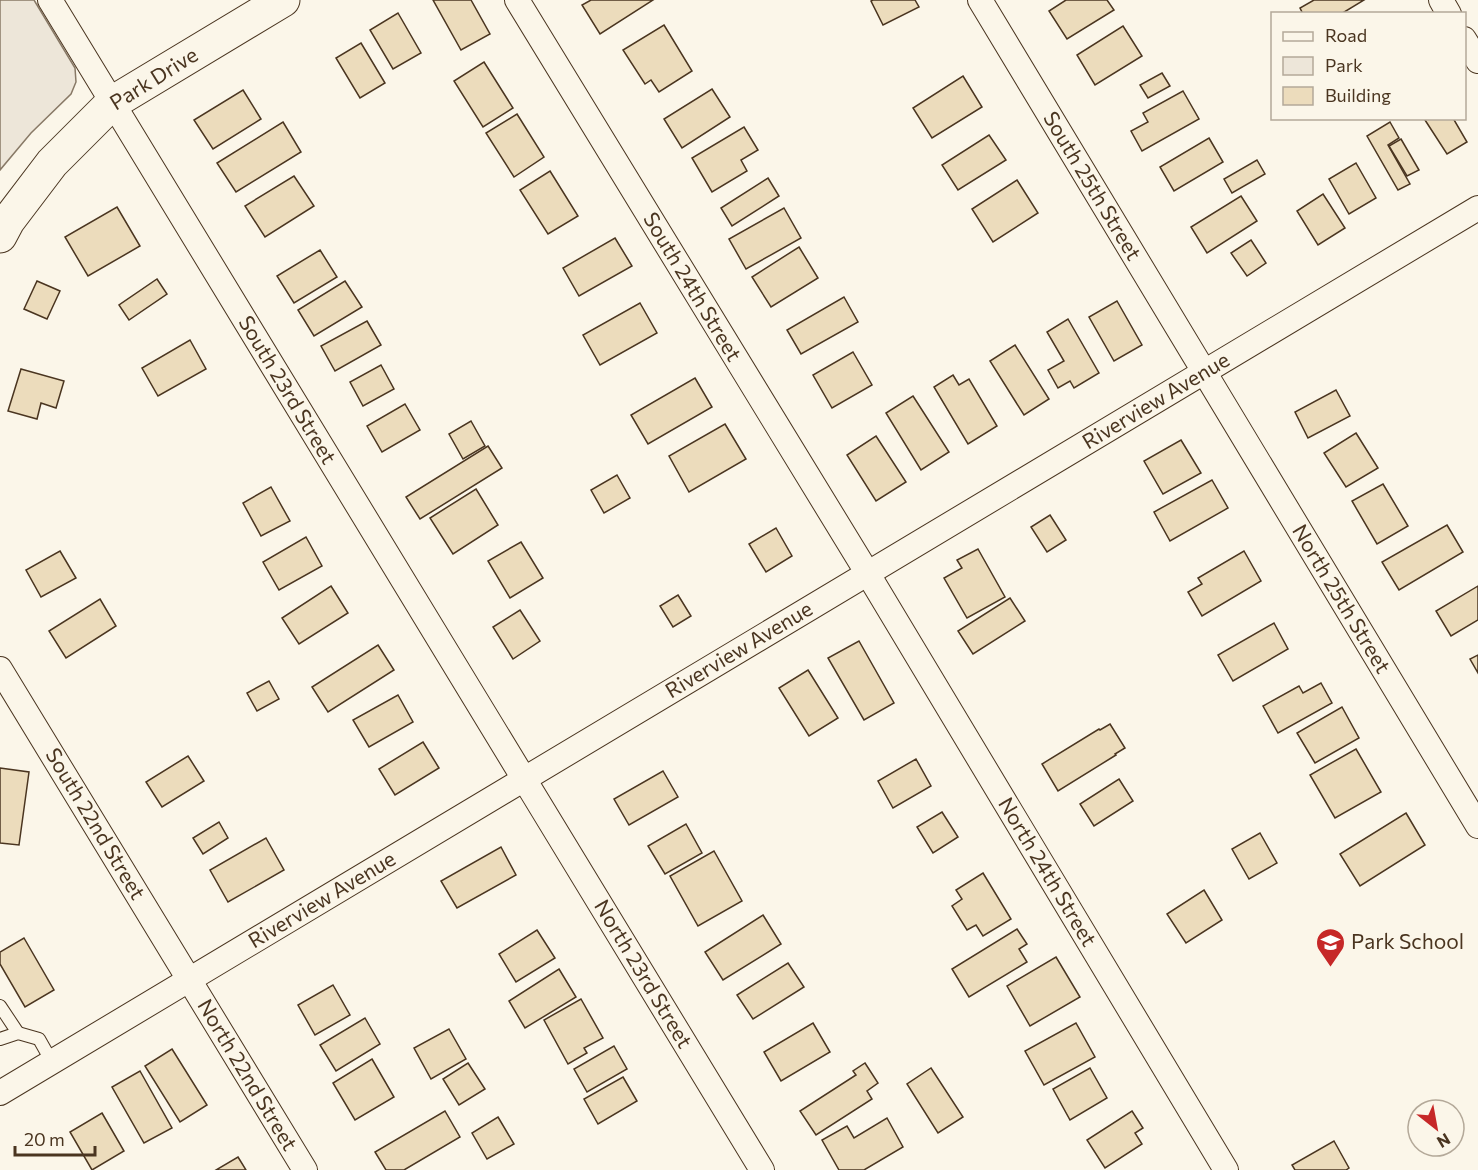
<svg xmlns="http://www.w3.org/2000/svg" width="1478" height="1170" font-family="Commissioner,sans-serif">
<rect width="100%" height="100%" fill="#fbf6e9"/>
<polygon fill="#ede6d9" stroke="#887966" stroke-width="1.5" points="0,0 34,0 75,68 76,82 71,94 31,133 0,170"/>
<g fill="#ecdcbc" stroke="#4a3520" stroke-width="1.5">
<polygon points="433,0 471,0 490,34 461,50"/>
<polygon points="591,0 653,0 600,34 582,5"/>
<polygon points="873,0 915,0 919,7 883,25 871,1"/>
<polygon points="1066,0 1107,0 1114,10 1067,39 1049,11"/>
<polygon points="1314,0 1364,0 1341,14 1303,14 1300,8"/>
<polygon points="398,13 421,53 393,69 370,30"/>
<polygon points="664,25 692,71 659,92 651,80 645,84 623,50"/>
<polygon points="1123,26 1142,56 1095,85 1077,55"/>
<polygon points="361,43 385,83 360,98 336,58"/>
<polygon points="484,62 513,108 483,127 454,81"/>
<polygon points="1162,73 1170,86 1148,98 1140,85"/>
<polygon points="963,76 982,107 932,138 913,108"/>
<polygon points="712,89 730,117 682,148 664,119"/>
<polygon points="243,90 261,119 213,149 194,120"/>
<polygon points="1183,91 1199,119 1142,151 1131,131 1148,122 1143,113"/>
<polygon points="517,114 544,157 514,177 486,133"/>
<polygon points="1427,118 1453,118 1467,142 1447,154 1425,120"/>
<polygon points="283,122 301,152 236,192 217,163"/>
<polygon points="1390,122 1399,138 1388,145 1410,184 1398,190 1367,136"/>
<polygon points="744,127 758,150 741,160 747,171 712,192 692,158"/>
<polygon points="989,135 1006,160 958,190 942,165"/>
<polygon points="1209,138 1223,162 1174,191 1160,167"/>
<polygon points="1401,139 1419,170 1407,176 1389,146"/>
<polygon points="1257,160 1265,174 1232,193 1224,179"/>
<polygon points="1356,163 1376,198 1349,214 1329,179"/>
<polygon points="550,171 578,216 548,234 520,190"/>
<polygon points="294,176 314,206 265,237 245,206"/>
<polygon points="768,178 779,196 732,226 721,208"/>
<polygon points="1017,180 1038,213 993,242 972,209"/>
<polygon points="1323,194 1345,228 1318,245 1297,211"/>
<polygon points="1241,196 1257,221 1207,253 1191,227"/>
<polygon points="117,207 140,246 88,276 65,237"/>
<polygon points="784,208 801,238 746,269 729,239"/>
<polygon points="615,238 632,266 579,296 563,268"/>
<polygon points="1251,240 1266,263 1247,276 1231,253"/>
<polygon points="799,247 818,278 771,307 752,277"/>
<polygon points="320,250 337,277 294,303 277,276"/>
<polygon points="157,279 167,294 129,320 119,305"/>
<polygon points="37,281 60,291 47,319 24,309"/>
<polygon points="345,281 362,307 314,336 298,310"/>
<polygon points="844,297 858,322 801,354 787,330"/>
<polygon points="1117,301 1142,345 1114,361 1089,317"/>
<polygon points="640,303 657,333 600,365 583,335"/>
<polygon points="1068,319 1099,373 1074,388 1070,381 1058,388 1048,370 1064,361 1047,332"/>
<polygon points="367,321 381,345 335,371 321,346"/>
<polygon points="190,340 206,369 158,396 142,368"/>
<polygon points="1015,345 1049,399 1024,415 990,361"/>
<polygon points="853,352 872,385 832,408 813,375"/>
<polygon points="381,365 394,389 363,406 350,382"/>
<polygon points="21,369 64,381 56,408 41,403 37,419 8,411"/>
<polygon points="953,375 959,385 969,379 997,426 968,444 934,387"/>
<polygon points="695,378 712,407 648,444 631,415"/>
<polygon points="1336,390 1350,416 1308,438 1295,412"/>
<polygon points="913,396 949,452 921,470 886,413"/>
<polygon points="405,404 420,430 382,452 367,426"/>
<polygon points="471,421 485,446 463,459 449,434"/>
<polygon points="725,424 746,459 689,492 669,456"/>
<polygon points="1356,433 1378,468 1346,487 1324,453"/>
<polygon points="876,436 906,482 876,501 847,455"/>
<polygon points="1181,440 1201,473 1163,494 1144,461"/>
<polygon points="488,446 502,468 420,519 406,497"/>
<polygon points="617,475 630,498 604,513 591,490"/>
<polygon points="1212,480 1228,508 1170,541 1154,512"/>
<polygon points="1383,484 1408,526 1377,544 1352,501"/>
<polygon points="271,487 290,521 261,536 243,503"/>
<polygon points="476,489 498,525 453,554 430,518"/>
<polygon points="1050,515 1066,540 1047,552 1031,527"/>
<polygon points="1447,525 1463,552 1399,590 1382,562"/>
<polygon points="776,528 792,556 766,572 749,544"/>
<polygon points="306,537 322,566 279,590 263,562"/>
<polygon points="521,542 543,578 510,598 488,561"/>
<polygon points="978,549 1005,597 967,618 944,578 962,568 957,560"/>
<polygon points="60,551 76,578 41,597 26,570"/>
<polygon points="1244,551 1261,581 1202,616 1188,592 1202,584 1198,578"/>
<polygon points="331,586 348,613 299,644 282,618"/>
<polygon points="1478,586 1478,620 1451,636 1436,611"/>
<polygon points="678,595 691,616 673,627 660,606"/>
<polygon points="1010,598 1025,621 973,654 958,631"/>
<polygon points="100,599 116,626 66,658 49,631"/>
<polygon points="520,610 540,641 513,659 493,627"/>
<polygon points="1274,623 1288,649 1233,681 1218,655"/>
<polygon points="859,641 894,703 864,720 828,658"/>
<polygon points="378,645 394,670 328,712 312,687"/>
<polygon points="1478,655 1478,673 1470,659"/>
<polygon points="808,670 838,718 809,736 779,688"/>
<polygon points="269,681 279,699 257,711 247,693"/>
<polygon points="1321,683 1332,703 1278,733 1263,706 1299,686 1303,693"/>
<polygon points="398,695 413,722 369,747 353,720"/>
<polygon points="1342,707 1359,738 1315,763 1297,733"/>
<polygon points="1110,724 1125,748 1115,754 1116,755 1058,791 1042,764 1099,729 1100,730"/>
<polygon points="423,742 439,768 395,795 379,769"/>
<polygon points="1356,749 1381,792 1335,818 1310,775"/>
<polygon points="188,756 204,781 162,807 146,782"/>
<polygon points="916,759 931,786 893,808 878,781"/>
<polygon points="0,768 29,772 19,845 0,843"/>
<polygon points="663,771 678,797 629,825 614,799"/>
<polygon points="1119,779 1133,801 1094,826 1080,804"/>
<polygon points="942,812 958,837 933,853 917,827"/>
<polygon points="1406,813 1425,845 1360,886 1340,854"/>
<polygon points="219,822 228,838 203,854 193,838"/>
<polygon points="686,824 702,853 665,874 648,846"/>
<polygon points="1260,833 1277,863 1249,879 1232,849"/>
<polygon points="266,838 284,870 228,902 210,870"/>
<polygon points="501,847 516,875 457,908 441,881"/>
<polygon points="714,851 742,901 698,926 670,876"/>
<polygon points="983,873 1011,919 983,936 976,925 967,930 952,906 962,899 956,890"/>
<polygon points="1204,890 1222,920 1186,943 1167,914"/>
<polygon points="763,915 781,944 723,980 705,952"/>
<polygon points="1017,929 1027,944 1019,949 1027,962 969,997 952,969"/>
<polygon points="537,930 555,958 516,982 499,954"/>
<polygon points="24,938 54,990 25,1007 0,964 0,952"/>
<polygon points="1056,957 1080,997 1030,1026 1007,986"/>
<polygon points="788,963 804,987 753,1019 737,995"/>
<polygon points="559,969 576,997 525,1028 509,1001"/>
<polygon points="333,985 350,1015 315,1035 298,1005"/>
<polygon points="581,999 603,1038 584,1048 587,1053 568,1064 544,1020"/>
<polygon points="365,1018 380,1044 336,1071 320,1045"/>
<polygon points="813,1023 830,1052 781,1081 764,1052"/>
<polygon points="1076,1023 1095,1057 1044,1085 1025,1051"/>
<polygon points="449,1029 466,1059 431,1079 414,1048"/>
<polygon points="614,1046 627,1069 587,1092 574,1069"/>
<polygon points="172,1049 207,1105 180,1122 145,1066"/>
<polygon points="372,1059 394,1097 355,1120 333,1083"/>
<polygon points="468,1063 485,1089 459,1105 443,1079"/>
<polygon points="865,1063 878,1083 867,1091 872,1099 816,1135 800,1111 856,1075 853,1071"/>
<polygon points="931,1068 963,1117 938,1133 907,1084"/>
<polygon points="1090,1068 1107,1098 1070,1120 1053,1089"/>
<polygon points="140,1071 172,1128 144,1143 112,1087"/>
<polygon points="623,1077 637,1101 598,1124 584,1099"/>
<polygon points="445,1111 460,1137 404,1170 386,1170 375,1152"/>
<polygon points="1132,1111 1143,1128 1135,1133 1142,1144 1105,1168 1087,1140"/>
<polygon points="102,1113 124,1151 92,1170 70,1132"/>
<polygon points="498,1117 514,1144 487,1159 472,1133"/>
<polygon points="887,1118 903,1147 864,1170 839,1170 822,1140 847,1126 854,1138"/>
<polygon points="1334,1141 1349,1168 1346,1170 1295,1170 1292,1165"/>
<polygon points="238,1157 246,1170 216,1170"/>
</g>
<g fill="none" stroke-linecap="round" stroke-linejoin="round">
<defs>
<g id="lane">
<polyline points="0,1006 18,1033"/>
<polyline points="0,1039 18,1033 39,1039 52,1062"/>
</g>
<g id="street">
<polyline points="50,0 762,1170"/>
<polyline points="517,0 868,574 1226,1170"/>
<polyline points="980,0 1478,826"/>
<polyline points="1441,0 1449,14"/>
<polyline points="1464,39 1478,61"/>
<polyline points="0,669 305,1170"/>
<polyline points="0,1093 1478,208"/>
</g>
<polyline id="secondary" points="0,236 8,221 52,163 112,103 283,0"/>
</defs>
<use href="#lane" stroke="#4a3520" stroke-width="14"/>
<use href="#street" stroke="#4a3520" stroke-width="26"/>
<use href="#secondary" stroke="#4a3520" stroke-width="35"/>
<use href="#lane" stroke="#fbf6e9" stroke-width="12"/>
<use href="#street" stroke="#fbf6e9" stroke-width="24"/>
<use href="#secondary" stroke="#fbf6e9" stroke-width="33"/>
</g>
<defs>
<symbol id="school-pin" viewBox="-11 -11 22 30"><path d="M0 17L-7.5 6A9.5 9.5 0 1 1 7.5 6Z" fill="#c62828" stroke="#fbf6e9"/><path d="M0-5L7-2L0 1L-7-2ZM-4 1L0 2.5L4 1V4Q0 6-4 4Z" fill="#fff"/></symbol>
</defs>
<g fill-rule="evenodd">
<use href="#school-pin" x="1314" y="926" width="33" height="45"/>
</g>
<g text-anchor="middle" stroke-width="4.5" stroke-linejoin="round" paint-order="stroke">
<g font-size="21" fill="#4a3520" stroke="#fbf6e9">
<text transform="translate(154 79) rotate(-32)" y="7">Park Drive</text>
<text transform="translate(1092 186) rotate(59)" y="7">South 25th Street</text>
<text transform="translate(692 287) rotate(59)" y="7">South 24th Street</text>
<text transform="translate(287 390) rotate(59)" y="7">South 23rd Street</text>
<text transform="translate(1156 401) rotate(-31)" y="7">Riverview Avenue</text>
<text transform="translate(1341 599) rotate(59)" y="7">North 25th Street</text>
<text transform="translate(739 650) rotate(-31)" y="7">Riverview Avenue</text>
<text transform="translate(95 824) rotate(59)" y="7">South 22nd Street</text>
<text transform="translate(1047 872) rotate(59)" y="7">North 24th Street</text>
<text transform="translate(322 900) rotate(-31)" y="7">Riverview Avenue</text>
<text transform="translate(643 974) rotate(59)" y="7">North 23rd Street</text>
<text transform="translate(247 1075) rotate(59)" y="7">North 22nd Street</text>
</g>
<g font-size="21" fill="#4a3520" stroke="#fbf6e9" text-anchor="start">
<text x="1351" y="949">Park School</text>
</g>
</g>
<rect x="1271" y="12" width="195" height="108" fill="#fbf6e9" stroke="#b4a999" stroke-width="1.5"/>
<rect x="1283" y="32" width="30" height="9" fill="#fbf6e9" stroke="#b4a999" stroke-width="1.5"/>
<text x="1325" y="42" font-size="18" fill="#4a3520">Road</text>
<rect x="1283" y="57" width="30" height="18" fill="#ede6d9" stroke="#b4a999" stroke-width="1.5"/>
<text x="1325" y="72" font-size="18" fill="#4a3520">Park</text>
<rect x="1283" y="87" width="30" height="18" fill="#ecdcbc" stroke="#b4a999" stroke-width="1.5"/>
<text x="1325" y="102" font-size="18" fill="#4a3520">Building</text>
<g transform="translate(1436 1128) rotate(149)"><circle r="28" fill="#fbf6e9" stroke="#b4a999" stroke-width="1.5"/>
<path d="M0-4.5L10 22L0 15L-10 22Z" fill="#c62828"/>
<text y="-9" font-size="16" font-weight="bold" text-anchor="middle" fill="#4a3520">N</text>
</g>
<path d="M15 1146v9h80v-9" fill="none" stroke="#4a3520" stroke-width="3"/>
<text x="24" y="1146" font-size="18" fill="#4a3520" stroke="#fbf6e9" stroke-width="4.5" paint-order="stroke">20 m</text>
</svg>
